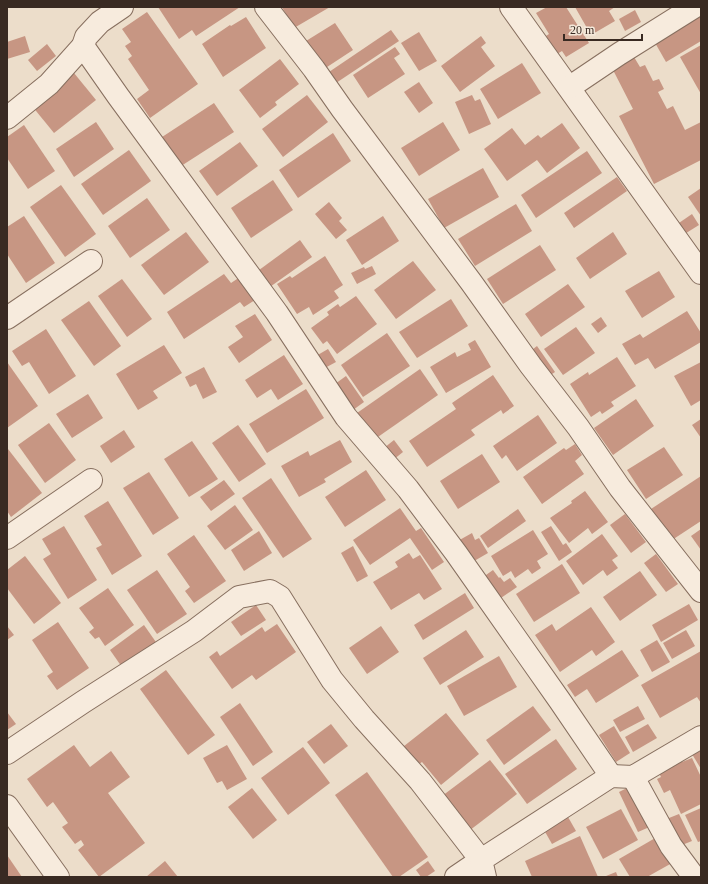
<svg xmlns="http://www.w3.org/2000/svg" width="708" height="884" font-family="Georgia,serif">
<rect width="100%" height="100%" fill="#ecddca"/>
<g fill="#c79683">
<polygon points="158,7 240,7 196,36 192,30 179,39"/>
<polygon points="282,7 330,7 294,28"/>
<polygon points="547,7 566,7 589,43 566,57 562,51 557,54 546,36 549,34 536,13"/>
<polygon points="575,7 615,7 609,11 615,21 591,35"/>
<polygon points="635,10 641,22 625,31 619,19"/>
<polygon points="147,12 198,84 150,118 137,99 149,90 128,59 132,56 125,46 131,42 122,29"/>
<polygon points="701,14 701,41 666,62 654,41"/>
<polygon points="246,17 266,48 223,77 202,44 230,25 231,26"/>
<polygon points="335,23 353,50 324,69 306,41"/>
<polygon points="391,30 399,41 333,85 326,74"/>
<polygon points="419,32 437,61 419,71 401,43"/>
<polygon points="25,36 30,52 7,59 7,42"/>
<polygon points="481,36 486,43 481,47 495,66 460,92 441,66"/>
<polygon points="47,44 56,56 37,71 28,60"/>
<polygon points="701,45 701,94 680,57"/>
<polygon points="395,47 400,54 394,58 405,74 368,98 353,75"/>
<polygon points="634,57 640,67 645,65 653,81 659,79 664,89 658,92 667,109 673,106 685,130 701,122 701,160 654,184 619,116 633,109 612,68"/>
<polygon points="280,59 299,84 275,102 277,105 260,118 239,90"/>
<polygon points="522,63 541,93 498,119 480,89"/>
<polygon points="74,73 96,100 54,133 32,106"/>
<polygon points="419,82 433,103 419,113 404,92"/>
<polygon points="307,95 328,122 283,157 262,129"/>
<polygon points="472,95 475,101 480,99 491,124 469,134 455,102"/>
<polygon points="214,103 234,132 178,168 159,139"/>
<polygon points="96,122 114,149 74,177 56,149"/>
<polygon points="443,122 460,150 419,176 401,148"/>
<polygon points="562,123 580,148 547,173 537,160 507,181 484,149 512,128 525,145 538,135 541,138"/>
<polygon points="24,125 55,171 28,189 7,158 7,137"/>
<polygon points="333,133 351,161 298,198 279,170"/>
<polygon points="240,142 258,166 217,196 199,171"/>
<polygon points="129,150 151,181 103,215 81,184"/>
<polygon points="587,151 602,173 536,218 521,195"/>
<polygon points="483,168 499,197 444,228 428,199"/>
<polygon points="617,177 627,191 574,228 564,213"/>
<polygon points="273,180 293,210 251,238 231,208"/>
<polygon points="61,185 96,234 65,257 30,207"/>
<polygon points="701,188 701,216 688,197"/>
<polygon points="147,198 170,230 130,258 108,226"/>
<polygon points="329,202 342,218 339,221 347,230 336,239 315,214"/>
<polygon points="516,204 532,231 475,266 458,239"/>
<polygon points="692,214 699,225 683,235 676,225"/>
<polygon points="24,216 55,263 26,283 7,254 7,227"/>
<polygon points="383,216 399,241 362,265 346,240"/>
<polygon points="186,232 209,262 164,295 141,265"/>
<polygon points="613,232 627,254 590,279 576,258"/>
<polygon points="300,240 312,257 267,289 255,273"/>
<polygon points="540,245 556,270 503,304 487,279"/>
<polygon points="325,256 343,285 334,291 339,298 313,315 309,307 297,314 277,284 290,276 292,278"/>
<polygon points="413,261 436,290 396,319 374,290"/>
<polygon points="372,266 376,274 357,284 351,273 364,267 365,269"/>
<polygon points="659,271 675,297 642,318 625,291"/>
<polygon points="224,274 231,283 240,277 255,300 244,307 240,302 184,339 167,312"/>
<polygon points="122,279 152,319 127,337 98,296"/>
<polygon points="568,284 585,307 541,337 525,314"/>
<polygon points="356,296 377,324 337,354 327,341 323,344 311,328 329,315 327,312 338,304 340,307"/>
<polygon points="451,299 468,326 417,358 399,332"/>
<polygon points="89,301 121,346 94,366 61,320"/>
<polygon points="687,311 701,333 701,342 655,369 648,358 635,365 622,344 640,334 643,338"/>
<polygon points="255,314 272,340 239,363 228,347 243,337 235,326"/>
<polygon points="601,317 607,326 598,333 591,324"/>
<polygon points="576,327 595,353 563,375 544,349"/>
<polygon points="46,329 76,376 49,394 29,362 22,366 12,351"/>
<polygon points="387,333 410,366 363,397 341,365"/>
<polygon points="475,340 491,367 446,393 430,367 455,352 457,357 471,350 468,344"/>
<polygon points="164,345 182,373 153,391 158,398 138,410 116,374"/>
<polygon points="537,346 555,372 546,378 528,353"/>
<polygon points="328,349 336,362 323,369 316,356"/>
<polygon points="284,355 303,384 278,400 271,389 257,398 245,380"/>
<polygon points="617,357 636,386 611,402 614,406 602,414 600,411 591,417 570,384 588,372 589,375"/>
<polygon points="7,362 38,406 7,428"/>
<polygon points="701,362 701,400 691,406 674,376"/>
<polygon points="204,367 217,392 203,399 196,384 190,387 185,377"/>
<polygon points="420,369 438,395 375,439 357,413"/>
<polygon points="493,375 514,406 503,414 501,410 471,430 475,435 427,467 409,441 456,409 452,403"/>
<polygon points="346,376 364,402 353,410 335,384"/>
<polygon points="306,389 324,418 267,453 249,424"/>
<polygon points="88,394 103,418 72,438 56,414"/>
<polygon points="636,399 654,426 613,455 594,428"/>
<polygon points="538,415 557,443 517,471 506,455 502,459 493,446"/>
<polygon points="701,419 701,438 692,425"/>
<polygon points="49,423 76,460 45,483 18,445"/>
<polygon points="238,425 266,464 239,482 212,443"/>
<polygon points="124,430 135,447 111,463 100,446"/>
<polygon points="340,440 352,462 324,479 326,482 299,497 281,466 308,451 310,456"/>
<polygon points="394,440 403,452 393,460 384,448"/>
<polygon points="192,441 218,479 189,497 164,459"/>
<polygon points="575,444 582,455 575,461 584,474 542,504 523,477 564,448 566,450"/>
<polygon points="664,447 683,475 646,499 627,470"/>
<polygon points="8,449 42,493 11,517 7,511 7,450"/>
<polygon points="482,454 500,482 458,509 440,481"/>
<polygon points="366,470 386,500 345,527 325,497"/>
<polygon points="149,472 179,518 153,535 123,488"/>
<polygon points="701,476 701,521 672,540 651,509"/>
<polygon points="271,478 312,539 283,558 242,498"/>
<polygon points="224,480 235,494 211,511 200,497"/>
<polygon points="585,491 608,522 592,534 588,528 569,543 550,518 572,503 571,501"/>
<polygon points="108,501 142,556 112,575 96,548 102,545 84,516"/>
<polygon points="235,505 253,530 225,550 207,526"/>
<polygon points="400,508 416,531 421,528 444,562 432,570 410,538 370,565 353,540"/>
<polygon points="518,509 526,521 488,548 480,536"/>
<polygon points="625,514 646,542 631,553 610,525"/>
<polygon points="64,526 97,580 68,599 43,559 51,554 42,539"/>
<polygon points="551,526 563,545 566,543 572,552 559,561 541,532"/>
<polygon points="701,529 701,550 691,536"/>
<polygon points="533,530 548,554 537,561 541,568 532,574 528,569 515,578 511,571 503,576 491,556"/>
<polygon points="259,531 272,553 244,571 231,550"/>
<polygon points="472,533 475,540 479,538 488,553 469,564 456,542"/>
<polygon points="602,534 618,556 612,560 618,568 607,576 603,570 583,585 566,561"/>
<polygon points="194,535 226,581 194,603 185,591 190,587 167,554"/>
<polygon points="353,546 368,576 357,582 341,553"/>
<polygon points="409,553 413,559 420,555 442,589 424,600 419,593 391,610 373,582 398,567 395,562"/>
<polygon points="656,554 678,584 666,592 644,563"/>
<polygon points="25,556 61,603 34,624 7,588 7,570"/>
<polygon points="562,564 580,593 534,622 516,594"/>
<polygon points="157,570 187,614 157,634 127,590"/>
<polygon points="493,570 499,578 500,577 504,582 510,578 517,587 498,600 479,580"/>
<polygon points="640,571 657,595 620,621 603,597"/>
<polygon points="108,588 134,625 105,646 99,637 95,639 89,632 94,628 79,608"/>
<polygon points="465,593 474,608 423,640 414,625"/>
<polygon points="689,604 698,620 661,642 652,625"/>
<polygon points="256,605 266,620 241,636 231,622"/>
<polygon points="591,607 615,642 596,656 592,650 560,672 535,635 552,624 556,631"/>
<polygon points="58,622 89,668 57,690 47,676 53,672 32,640"/>
<polygon points="277,624 296,652 256,680 252,675 232,689 209,657 217,651 220,656 262,627 265,632"/>
<polygon points="144,625 158,645 124,670 110,650"/>
<polygon points="7,626 14,635 7,640"/>
<polygon points="381,626 399,652 367,674 349,648"/>
<polygon points="466,630 484,657 440,685 423,658"/>
<polygon points="686,630 695,646 672,659 663,643"/>
<polygon points="657,640 670,662 652,672 640,650"/>
<polygon points="622,650 639,676 596,703 587,689 575,697 567,685"/>
<polygon points="701,651 701,703 697,697 660,718 641,685"/>
<polygon points="499,656 517,687 464,716 447,686"/>
<polygon points="166,670 215,735 188,755 140,689"/>
<polygon points="240,703 273,752 253,766 220,717"/>
<polygon points="533,706 551,730 504,765 486,740"/>
<polygon points="638,706 645,719 620,732 613,720"/>
<polygon points="7,712 16,724 7,730"/>
<polygon points="446,713 479,754 441,785 422,762 414,768 399,750"/>
<polygon points="331,724 348,746 324,764 307,742"/>
<polygon points="648,724 657,738 633,752 625,737"/>
<polygon points="614,726 630,753 616,762 599,735"/>
<polygon points="556,739 577,769 527,804 505,774"/>
<polygon points="701,742 701,769 689,749"/>
<polygon points="74,745 90,767 111,751 130,777 108,793 145,843 99,877 78,850 84,845 81,840 75,844 62,827 68,823 53,802 47,807 27,779"/>
<polygon points="227,745 247,779 227,790 222,781 217,783 203,758"/>
<polygon points="303,747 330,783 288,815 261,778"/>
<polygon points="680,757 682,762 692,758 701,777 701,804 681,814 670,790 664,793 657,779 661,777 657,769"/>
<polygon points="490,760 517,794 461,837 434,802"/>
<polygon points="367,772 428,857 399,877 393,877 335,795"/>
<polygon points="635,784 654,825 638,832 619,792"/>
<polygon points="252,788 277,820 253,839 228,807"/>
<polygon points="701,808 701,841 698,842 685,815"/>
<polygon points="621,809 638,840 603,859 586,827"/>
<polygon points="679,814 692,841 677,847 664,820"/>
<polygon points="568,817 576,831 552,844 544,830"/>
<polygon points="580,836 598,877 532,877 525,861"/>
<polygon points="657,837 672,863 647,877 630,877 619,859"/>
<polygon points="7,855 22,877 7,877"/>
<polygon points="165,861 178,877 146,877"/>
<polygon points="428,861 435,871 426,877 421,877 416,870"/>
<polygon points="616,872 618,877 607,877 606,876"/>
</g>
<g fill="none" stroke-linecap="round" stroke-linejoin="round">
<defs>
<g id="street">
<polyline points="266,7 314,69 342,109 471,282 531,366 578,427 620,488 701,591"/>
<polyline points="511,7 701,273"/>
<polyline points="83,46 118,96 277,313 346,417 408,489 456,553 560,701 611,776"/>
<polyline points="570,87 619,54 694,7"/>
<polyline points="7,118 49,84 83,46 86,37 100,22 122,7"/>
<polyline points="7,318 91,261"/>
<polyline points="7,538 91,480"/>
<polyline points="7,753 83,702 194,631 239,597 270,591 280,597 332,680 364,719 420,781 481,860 456,877"/>
<polyline points="633,777 671,846 694,877"/>
<polyline points="7,806 58,877"/>
<polyline points="485,877 481,860 611,776 633,777 701,737"/>
</g>
</defs>
<use href="#street" stroke="#876f5f" stroke-width="24"/>
<use href="#street" stroke="#f7ebdd" stroke-width="22"/>
</g>
<rect width="708" height="884" fill="none" stroke="#392a22" stroke-width="16"/>
<path d="M564 34v6h78v-6" fill="none" stroke="#392a22" stroke-width="2"/>
<text x="570" y="34" font-size="12" fill="#392a22" stroke="#f4e8d9" stroke-width="3" paint-order="stroke">20 m</text>
</svg>
